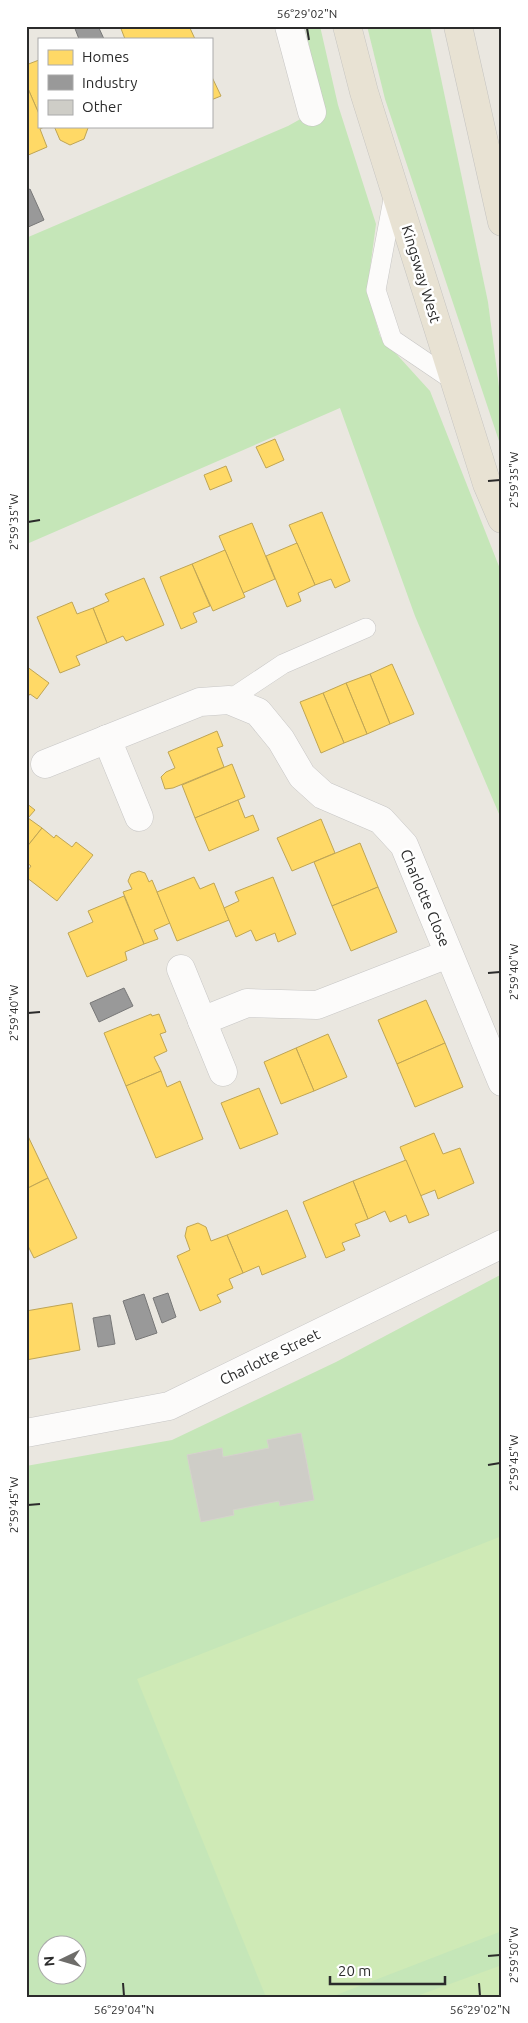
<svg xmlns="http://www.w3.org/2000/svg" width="528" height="2023" font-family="Ubuntu,sans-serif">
<rect width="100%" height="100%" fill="#eae7e0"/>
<g fill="#c5e6b8" fill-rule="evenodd">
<polygon points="305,26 320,26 338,105 376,224 367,291 380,336 430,391 502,574 502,821 415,616 340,408 29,543 26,547 26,238 288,126 322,107"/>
<polygon points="367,26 430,26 488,302 502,410 502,450 385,99"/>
<path d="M 502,1274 L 502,1997 L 26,1997 L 26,1466 L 172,1440 L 336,1362 ZM 48,1946 L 78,1946 L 78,1976 L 48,1976 Z"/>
</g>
<g fill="#cfeab6">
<polygon points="502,1536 502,1931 331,1997 266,1997 137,1679"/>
<polygon points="502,1965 502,1997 414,1997"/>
</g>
<g fill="#ffd966" stroke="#bfa554">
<polygon points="120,26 189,26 195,39 125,39"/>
<polygon points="39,60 39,114 26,84 26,65"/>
<polygon points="211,75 221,96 211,100"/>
<polygon points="26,84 39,114 39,126 44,127 40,129 47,147 26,156"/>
<polygon points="54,126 87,126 88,128 84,139 70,145 60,140"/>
<polygon points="275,439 284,460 266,468 256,447"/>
<polygon points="226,466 232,481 210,490 204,475"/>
<polygon points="322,512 350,581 335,588 331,579 315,585 289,525"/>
<polygon points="252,523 275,579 243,593 219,536"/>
<polygon points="297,543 315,585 298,593 301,601 287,607 266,556"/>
<polygon points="225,550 245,597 213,611 192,564"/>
<polygon points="192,564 210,606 193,613 197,622 181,629 160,577"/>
<polygon points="144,578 164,625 126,641 123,636 107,643 93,608 109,601 105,594"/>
<polygon points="72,602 77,614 93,608 107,643 76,656 80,665 60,673 37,617"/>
<polygon points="392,664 414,714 390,724 370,674"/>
<polygon points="26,666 49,683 37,699 30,694 26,699"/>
<polygon points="370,674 390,724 367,734 346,683"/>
<polygon points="346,683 367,734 344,743 323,693"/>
<polygon points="323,693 344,743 321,753 300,702"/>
<polygon points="217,731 223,746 217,748 224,767 173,788 165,789 161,777 166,772 175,768 168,752"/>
<polygon points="232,764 245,797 195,818 182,785"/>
<polygon points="238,800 245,818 253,815 259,830 209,851 195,818"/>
<polygon points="26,803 35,810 28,818 42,828 26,848"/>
<polygon points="321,819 335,853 292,871 277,838"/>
<polygon points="42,828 54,838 56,835 72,847 76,842 93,855 57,901 26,877 26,873 31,866 26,862 26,848"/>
<polygon points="360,843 378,887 332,906 314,862"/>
<polygon points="139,871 145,873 149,882 152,880 170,923 154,930 158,939 144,944 123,892 132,889 128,881 131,874"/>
<polygon points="194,877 200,889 214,883 229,920 177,941 157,892"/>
<polygon points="273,877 296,934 278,942 275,933 256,941 251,930 236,937 224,908 239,901 235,892"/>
<polygon points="378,887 397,932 351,951 332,906"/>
<polygon points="124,896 144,944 125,952 127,960 87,977 68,933 93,922 88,911"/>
<polygon points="426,1000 445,1043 397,1064 378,1020"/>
<polygon points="151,1014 152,1016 159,1014 166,1032 160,1034 167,1051 154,1057 161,1071 126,1086 104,1033"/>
<polygon points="328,1034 347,1077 314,1091 296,1048"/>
<polygon points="445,1043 463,1087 415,1107 397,1064"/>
<polygon points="296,1048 314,1091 281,1104 264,1062"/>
<polygon points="161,1071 167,1087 180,1081 203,1139 156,1158 126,1086"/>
<polygon points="259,1088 278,1134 240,1149 221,1103"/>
<polygon points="26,1132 48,1178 26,1189"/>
<polygon points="434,1133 443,1154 460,1148 474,1183 438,1199 435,1190 420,1196 400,1147"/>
<polygon points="406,1160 429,1215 409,1223 406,1215 390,1222 385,1211 368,1219 353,1181"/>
<polygon points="48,1178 77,1238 34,1258 26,1242 26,1189"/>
<polygon points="353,1181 368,1219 355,1224 360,1236 342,1243 345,1250 326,1258 303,1202"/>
<polygon points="287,1210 306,1257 262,1275 259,1266 243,1273 227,1235"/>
<polygon points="198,1223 206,1227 211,1241 227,1235 243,1273 229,1279 233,1288 217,1295 221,1302 200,1311 177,1256 190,1250 185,1236 187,1227"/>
<polygon points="72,1303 80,1350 26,1360 26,1311"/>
</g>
<g fill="#999" stroke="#787878">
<polygon points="74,26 98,26 104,39 79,39"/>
<polygon points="30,189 44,220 26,228 26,191"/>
<polygon points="124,988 133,1006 99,1022 90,1003"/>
<polygon points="168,1293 176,1317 162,1323 153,1298"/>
<polygon points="144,1294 157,1333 136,1340 123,1301"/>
<polygon points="110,1315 115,1344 98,1347 93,1318"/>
</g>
<polygon fill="#cecdc7" stroke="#d5d2cc" points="301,1433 314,1500 280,1506 279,1501 233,1510 234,1515 201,1522 187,1455 222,1448 223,1457 269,1448 267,1440"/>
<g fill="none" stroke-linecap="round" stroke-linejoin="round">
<defs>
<g id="service">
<polyline points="394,194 376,290 392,339 454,381"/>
<polyline points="229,700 283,664 366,628"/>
</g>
<g id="minor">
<polyline points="289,26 312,112"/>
<polyline points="107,739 139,817"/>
<polyline points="45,764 200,702 229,700 258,712 281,740 302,776 323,795 381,820 404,845 502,1082"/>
<polyline points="181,969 223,1072"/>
<polyline points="202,1021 247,1003 317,1005 448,954"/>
<polyline points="26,1433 169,1406 502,1244"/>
</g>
<g id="trunk">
<polyline points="347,26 364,92 487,484 502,519"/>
<polyline points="458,26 502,222"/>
</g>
</defs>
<use href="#service" stroke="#c7c6c5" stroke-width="20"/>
<use href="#minor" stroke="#c7c6c5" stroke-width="29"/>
<use href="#trunk" stroke="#c5c4c1" stroke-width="29"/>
<use href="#service" stroke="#fcfbfa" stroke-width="19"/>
<use href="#minor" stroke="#fcfbfa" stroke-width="28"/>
<use href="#trunk" stroke="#e8e2d3" stroke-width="28"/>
</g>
<path fill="none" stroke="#2b2b2b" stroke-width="2" d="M 307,28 L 309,40M 488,481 L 500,480M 28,522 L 40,520M 488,973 L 500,972M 28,1013 L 40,1012M 488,1465 L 500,1463M 28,1505 L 40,1504M 488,1956 L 500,1955M 123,1983 L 124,1996M 479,1983 L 480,1996"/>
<g text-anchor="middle" stroke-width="5" stroke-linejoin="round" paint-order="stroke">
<g font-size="15" fill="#2b2b2b" stroke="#fff">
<text transform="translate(421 274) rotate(73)" y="5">Kingsway West</text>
<text transform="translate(425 898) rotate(67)" y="5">Charlotte Close</text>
<text transform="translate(270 1357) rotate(-26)" y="5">Charlotte Street</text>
</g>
</g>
<rect width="528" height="2023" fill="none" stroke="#ffffff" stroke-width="55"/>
<rect x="38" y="38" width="175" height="90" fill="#ffffff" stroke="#aaaaaa"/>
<rect x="48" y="50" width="25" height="15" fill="#ffd966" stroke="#aaaaaa"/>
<text x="82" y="62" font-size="15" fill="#2b2b2b">Homes</text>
<rect x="48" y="75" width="25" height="15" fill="#999999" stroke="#aaaaaa"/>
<text x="82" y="88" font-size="15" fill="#2b2b2b">Industry</text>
<rect x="48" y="100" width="25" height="15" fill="#cecdc7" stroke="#aaaaaa"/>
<text x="82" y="112" font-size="15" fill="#2b2b2b">Other</text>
<g transform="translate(62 1960) rotate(265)"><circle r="24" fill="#ffffff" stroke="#aaaaaa"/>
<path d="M0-4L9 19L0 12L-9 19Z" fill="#6e6d6a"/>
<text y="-8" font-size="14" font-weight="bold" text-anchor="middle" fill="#2b2b2b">N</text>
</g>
<path d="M330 1976v8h115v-8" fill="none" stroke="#2b2b2b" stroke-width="2.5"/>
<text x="338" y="1976" font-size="15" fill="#2b2b2b" stroke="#ffffff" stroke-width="4" paint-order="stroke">20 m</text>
<rect x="28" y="28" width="472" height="1968" fill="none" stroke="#2b2b2b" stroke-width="2"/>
<g font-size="12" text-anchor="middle" fill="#2b2b2b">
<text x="307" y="18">56°29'02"N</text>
<text transform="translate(514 480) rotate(-90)" y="4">2°59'35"W</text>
<text transform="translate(14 522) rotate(-90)" y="4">2°59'35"W</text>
<text transform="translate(514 972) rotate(-90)" y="4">2°59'40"W</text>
<text transform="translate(14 1013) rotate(-90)" y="4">2°59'40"W</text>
<text transform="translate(514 1463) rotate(-90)" y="4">2°59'45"W</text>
<text transform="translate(14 1505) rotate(-90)" y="4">2°59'45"W</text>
<text transform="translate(514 1955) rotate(-90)" y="4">2°59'50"W</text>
<text x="124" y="2014">56°29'04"N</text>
<text x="480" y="2014">56°29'02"N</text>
</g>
</svg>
